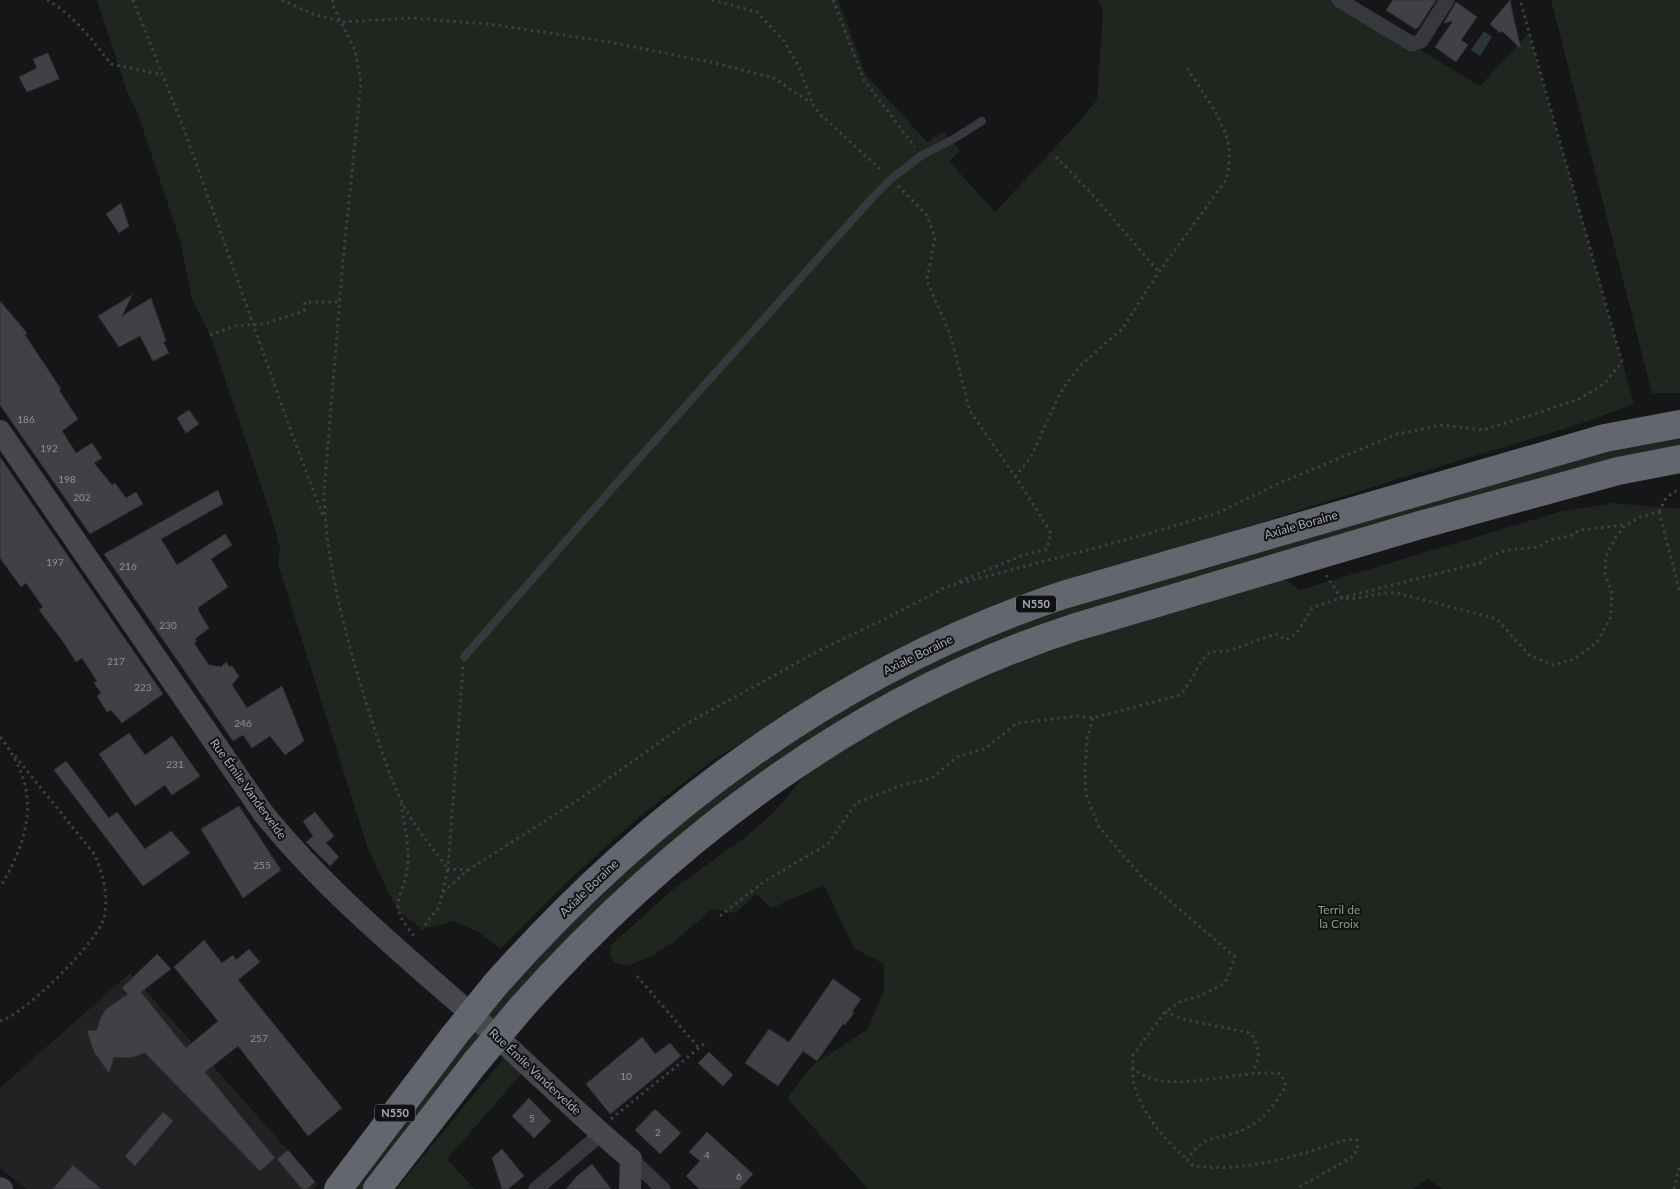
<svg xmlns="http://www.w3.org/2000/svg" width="1680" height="1189" font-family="Lato,sans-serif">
<rect width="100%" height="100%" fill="#161618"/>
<polygon fill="#222225" points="130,973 318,1184 314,1189 26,1189 0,1168 0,1088"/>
<g fill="#1e261f">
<polygon points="97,0 838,0 866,75 927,142 944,131 960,151 949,161 995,212 1075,126 1097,100 1103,11 1098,0 1339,0 1480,86 1529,33 1634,404 1577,425 1398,479 994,607 917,640 848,678 716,758 640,816 569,880 500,949 480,933 455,921 422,929 397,910 368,849 278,564 280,548 270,512 210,335 192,299 180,240 137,111 128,94"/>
<polygon points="1551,0 1680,0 1680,393 1652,393"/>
<polygon points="1680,435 1680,450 1066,620 727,803 367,1189 353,1189 464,1038 582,905 715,791 896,676 1071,602 1549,464"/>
<path d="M 1613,503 L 1680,509 L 1680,1189 L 1442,1189 L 1428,1178 L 1413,1189 L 868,1189 L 787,1098 L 813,1065 L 868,1029 L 884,990 L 884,964 L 854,948 L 824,885 L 771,908 L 756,894 L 735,913 L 712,909 C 688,930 661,956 629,965 C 624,966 619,964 614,962 L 610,954 L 612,944 L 677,886 L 746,837 L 775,811 L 810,769 L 895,717 L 1027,654 L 1283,578 L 1300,590 L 1559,512 Z"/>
<polygon points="504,1058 521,1074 447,1159 474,1189 396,1189"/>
</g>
<polygon fill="#2c353c" points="1484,31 1492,37 1480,56 1471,50"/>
<g fill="#404145" stroke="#303034">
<polygon points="1393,0 1436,0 1418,28 1415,29 1386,10"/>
<polygon points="1510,0 1513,15 1521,49 1502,31 1500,33 1490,24"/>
<polygon points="1456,2 1477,17 1461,40 1468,45 1456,62 1435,47 1453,21 1444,23"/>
<polygon points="48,53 59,79 27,92 19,77 37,68 33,59"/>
<polygon points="121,203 129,226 119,233 106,214"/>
<polygon points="132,295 122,316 151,298 166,341 163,342 169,353 153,361 140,336 119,347 98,316"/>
<polygon points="0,301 27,333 25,335 61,389 59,390 78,419 62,431 76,453 92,443 102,458 94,463 112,485 115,483 126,498 136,492 143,504 90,534 0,405"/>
<polygon points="189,410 199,424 186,433 177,418"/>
<polygon points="0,457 163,694 122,723 111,710 107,712 97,696 101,693 94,683 97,681 82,658 76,662 64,643 39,610 43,607 26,583 21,587 0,558"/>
<polygon points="218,490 223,504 161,539 177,565 225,534 232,545 211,559 228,587 199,607 198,610 209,628 195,639 197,641 194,643 209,665 221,667 226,662 230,667 232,666 239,676 232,685 247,708 282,686 304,741 285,755 270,736 252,748 243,735 233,741 104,554"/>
<polygon points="129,733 145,755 172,736 200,776 172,795 165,785 135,806 99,754"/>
<polygon points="66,761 109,818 117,812 145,849 171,831 190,853 143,886 54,770"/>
<polygon points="239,806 281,870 243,898 201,829"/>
<polygon points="315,812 334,836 326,843 339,857 330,866 306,842 313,836 303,821"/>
<polygon points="204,940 222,963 233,955 236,960 249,949 260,962 238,980 342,1108 308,1136 238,1046 205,1072 275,1158 260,1171 145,1053 130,1058 114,1057 109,1073 94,1052 87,1031 97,1030 100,1019 106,1009 128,994 122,988 157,954 171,969 141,992 186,1048 218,1021 174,967"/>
<polygon points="833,979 861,999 852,1012 854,1013 845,1025 843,1024 817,1061 803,1051 778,1086 745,1063 769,1029 789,1042"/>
<polygon points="642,1037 655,1054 670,1043 681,1056 610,1114 586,1084"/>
<polygon points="709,1052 733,1075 723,1086 698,1063"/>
<polygon points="529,1098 551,1121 534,1138 512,1116"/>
<polygon points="655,1109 681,1133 660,1154 635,1130"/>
<polygon points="163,1112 173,1121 135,1166 125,1156"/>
<polygon points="707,1132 753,1174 739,1189 699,1189 686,1176 700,1161 689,1152"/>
<polygon points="502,1149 524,1176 508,1189 502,1189 492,1158"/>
<polygon points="288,1150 315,1182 307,1189 302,1189 277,1159"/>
<polygon points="592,1164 611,1189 566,1189 577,1176"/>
<polygon points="73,1165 101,1189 53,1189"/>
</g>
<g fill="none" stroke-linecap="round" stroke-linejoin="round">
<g stroke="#3d3f44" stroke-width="3" stroke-dasharray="2.5 4" stroke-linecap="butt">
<path d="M 47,0 C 74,15 92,40 111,64 L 162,75"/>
<polyline points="133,0 184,129 292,434 323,516"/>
<polyline points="282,0 313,14 342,22 410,18 489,24 609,42 710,62 774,78 811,103"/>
<path d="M 333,0 L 332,4 L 355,50 L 361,83 L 343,260 L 324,492 C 325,563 349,650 371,718 C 380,745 388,774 401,800 C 413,825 431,846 448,869 L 439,907 L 422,929"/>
<polyline points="712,0 757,12 784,41 800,69 812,103 820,114 883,172"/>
<polyline points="833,0 864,80 915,147"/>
<polyline points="1056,157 1091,193 1159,272"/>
<polyline points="898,186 926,214 935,237 927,281 950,334 970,411 1023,488 1051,533 1047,549 1021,556 958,582"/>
<polyline points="210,335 235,326 263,324 304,311 305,302 340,302"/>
<path d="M 1015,477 L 1031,457 L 1060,393 L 1081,365 L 1122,329 L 1159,272 L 1226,180 C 1229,168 1231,154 1228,142 C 1221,115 1200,90 1187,67"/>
<polyline points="1659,512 1680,592"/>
<polyline points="1659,512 1666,498 1680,488"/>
<path d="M 1326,575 L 1341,598 C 1361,601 1378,591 1397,593 L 1497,619 L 1529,655 L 1553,665 L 1574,659 L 1597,642 L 1610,619 L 1612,593 L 1605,574 L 1606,556 L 1616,537 L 1626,525 L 1640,517 L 1659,512"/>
<polyline points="463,667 448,869 468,870"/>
<path d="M 1093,718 L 1087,739 L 1085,769 L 1086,795 L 1099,827 L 1141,876 L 1235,957 L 1225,983 L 1200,996 L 1181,1001 L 1165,1012 L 1133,1055 L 1133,1068 C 1165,1099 1239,1067 1281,1074 L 1286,1086 C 1276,1103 1264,1119 1247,1128 C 1223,1141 1202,1132 1188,1160 L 1193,1166 C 1231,1171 1271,1163 1308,1152 C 1324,1148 1341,1138 1357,1140 L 1358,1149 L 1352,1157 L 1296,1189"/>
<path d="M 0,737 C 42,790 31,834 0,888"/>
<path d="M 401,803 C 403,821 409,840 408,858 C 408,898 382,899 415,937"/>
<polyline points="443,892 468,870 581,798 684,725 824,648 885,619 946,587 1144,535 1217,513 1282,482 1397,434 1442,425 1483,430 1538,413 1579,399 1604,384 1622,362 1520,0"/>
<path d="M 720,916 L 765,881 L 828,844 L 856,803 L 902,785 L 932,778 L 957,757 L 986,748 L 1017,723 L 1079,716 L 1093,718 L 1180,695 C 1191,684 1200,659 1209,653 C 1213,651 1220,652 1225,651 C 1243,647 1258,639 1276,634 L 1286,640 L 1297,633 L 1312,608 L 1341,598 L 1480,563 L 1487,557 L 1507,550 L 1539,547 L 1549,540 L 1573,535 L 1579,530 L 1626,525"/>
<polyline points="637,976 698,1047"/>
<path d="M 1165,1012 L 1186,1020 L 1251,1033 C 1259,1047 1261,1056 1253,1072"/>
<path d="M 0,1021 C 25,1014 97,943 104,918 C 109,896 103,875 95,855 L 15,756"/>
<path d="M 1133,1068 C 1130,1100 1164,1141 1188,1160"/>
<polyline points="611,1119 704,1044"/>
<polyline points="1674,1189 1680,1165"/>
</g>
<polyline stroke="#37383d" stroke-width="8" points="464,657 616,484 873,197 891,179 922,155 952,140 982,121"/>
<g stroke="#37383d" stroke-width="15">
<polyline points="1339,0 1412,44 1421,41 1447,0"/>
<polyline points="631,1159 663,1189"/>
<polyline points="536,1189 601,1134"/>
</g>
<g stroke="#45474d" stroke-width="22">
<path d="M 0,431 L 263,813 C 327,892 403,954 479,1021 C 531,1066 578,1115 631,1159 L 630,1189"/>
<polyline points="0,1188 2,1189"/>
</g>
<g stroke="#63666e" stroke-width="28">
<path d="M 495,985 C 650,810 840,669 1063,595 L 1605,438 L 1680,424"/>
<path d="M 521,1008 C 672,839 858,697 1076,627 L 1420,525 L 1618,471 L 1680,459"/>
<polyline points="338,1189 453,1037"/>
<polyline points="377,1189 475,1063"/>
</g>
<g stroke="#63666e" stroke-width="28">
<polyline points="453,1037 495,985"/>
<polyline points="475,1063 521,1008"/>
</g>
</g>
<g text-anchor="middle" stroke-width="4" stroke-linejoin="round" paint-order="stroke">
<g font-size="10" fill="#8e929b">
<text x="26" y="423">186</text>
<text x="49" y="452">192</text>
<text x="67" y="483">198</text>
<text x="82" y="501">202</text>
<text x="55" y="566">197</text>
<text x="128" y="570">216</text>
<text x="168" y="629">230</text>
<text x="116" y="665">217</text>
<text x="143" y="691">223</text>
<text x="243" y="727">246</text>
<text x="175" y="768">231</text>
<text x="262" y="869">255</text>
<text x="259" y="1042">257</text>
<text x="626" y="1080">10</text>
<text x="532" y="1122">5</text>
<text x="658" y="1136">2</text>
<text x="707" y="1159">4</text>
<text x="739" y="1180">6</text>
</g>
<g fill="#111113" stroke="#7b7e86" stroke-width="1">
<rect x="1016" y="595.5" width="40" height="17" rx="4"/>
<rect x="375" y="1104.5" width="40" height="17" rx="4"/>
</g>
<g font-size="11" font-weight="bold" fill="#a8adb8">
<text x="1036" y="608">N550</text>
<text x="395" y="1117">N550</text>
</g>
<g font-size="12" fill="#a8adb8" stroke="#111113">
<text transform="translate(1301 525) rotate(-16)" y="4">Axiale Boraine</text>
<text transform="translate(918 655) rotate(-26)" y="4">Axiale Boraine</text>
<text transform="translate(248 789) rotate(54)" y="4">Rue Émile Vandervelde</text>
<text transform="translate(589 888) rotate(-44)" y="4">Axiale Boraine</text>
<text transform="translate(535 1072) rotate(43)" y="4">Rue Émile Vandervelde</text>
</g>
<g font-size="12" fill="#7fa381" stroke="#111113">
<text x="1339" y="914">Terril de<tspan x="1339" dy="14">la Croix</tspan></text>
</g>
</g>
</svg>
